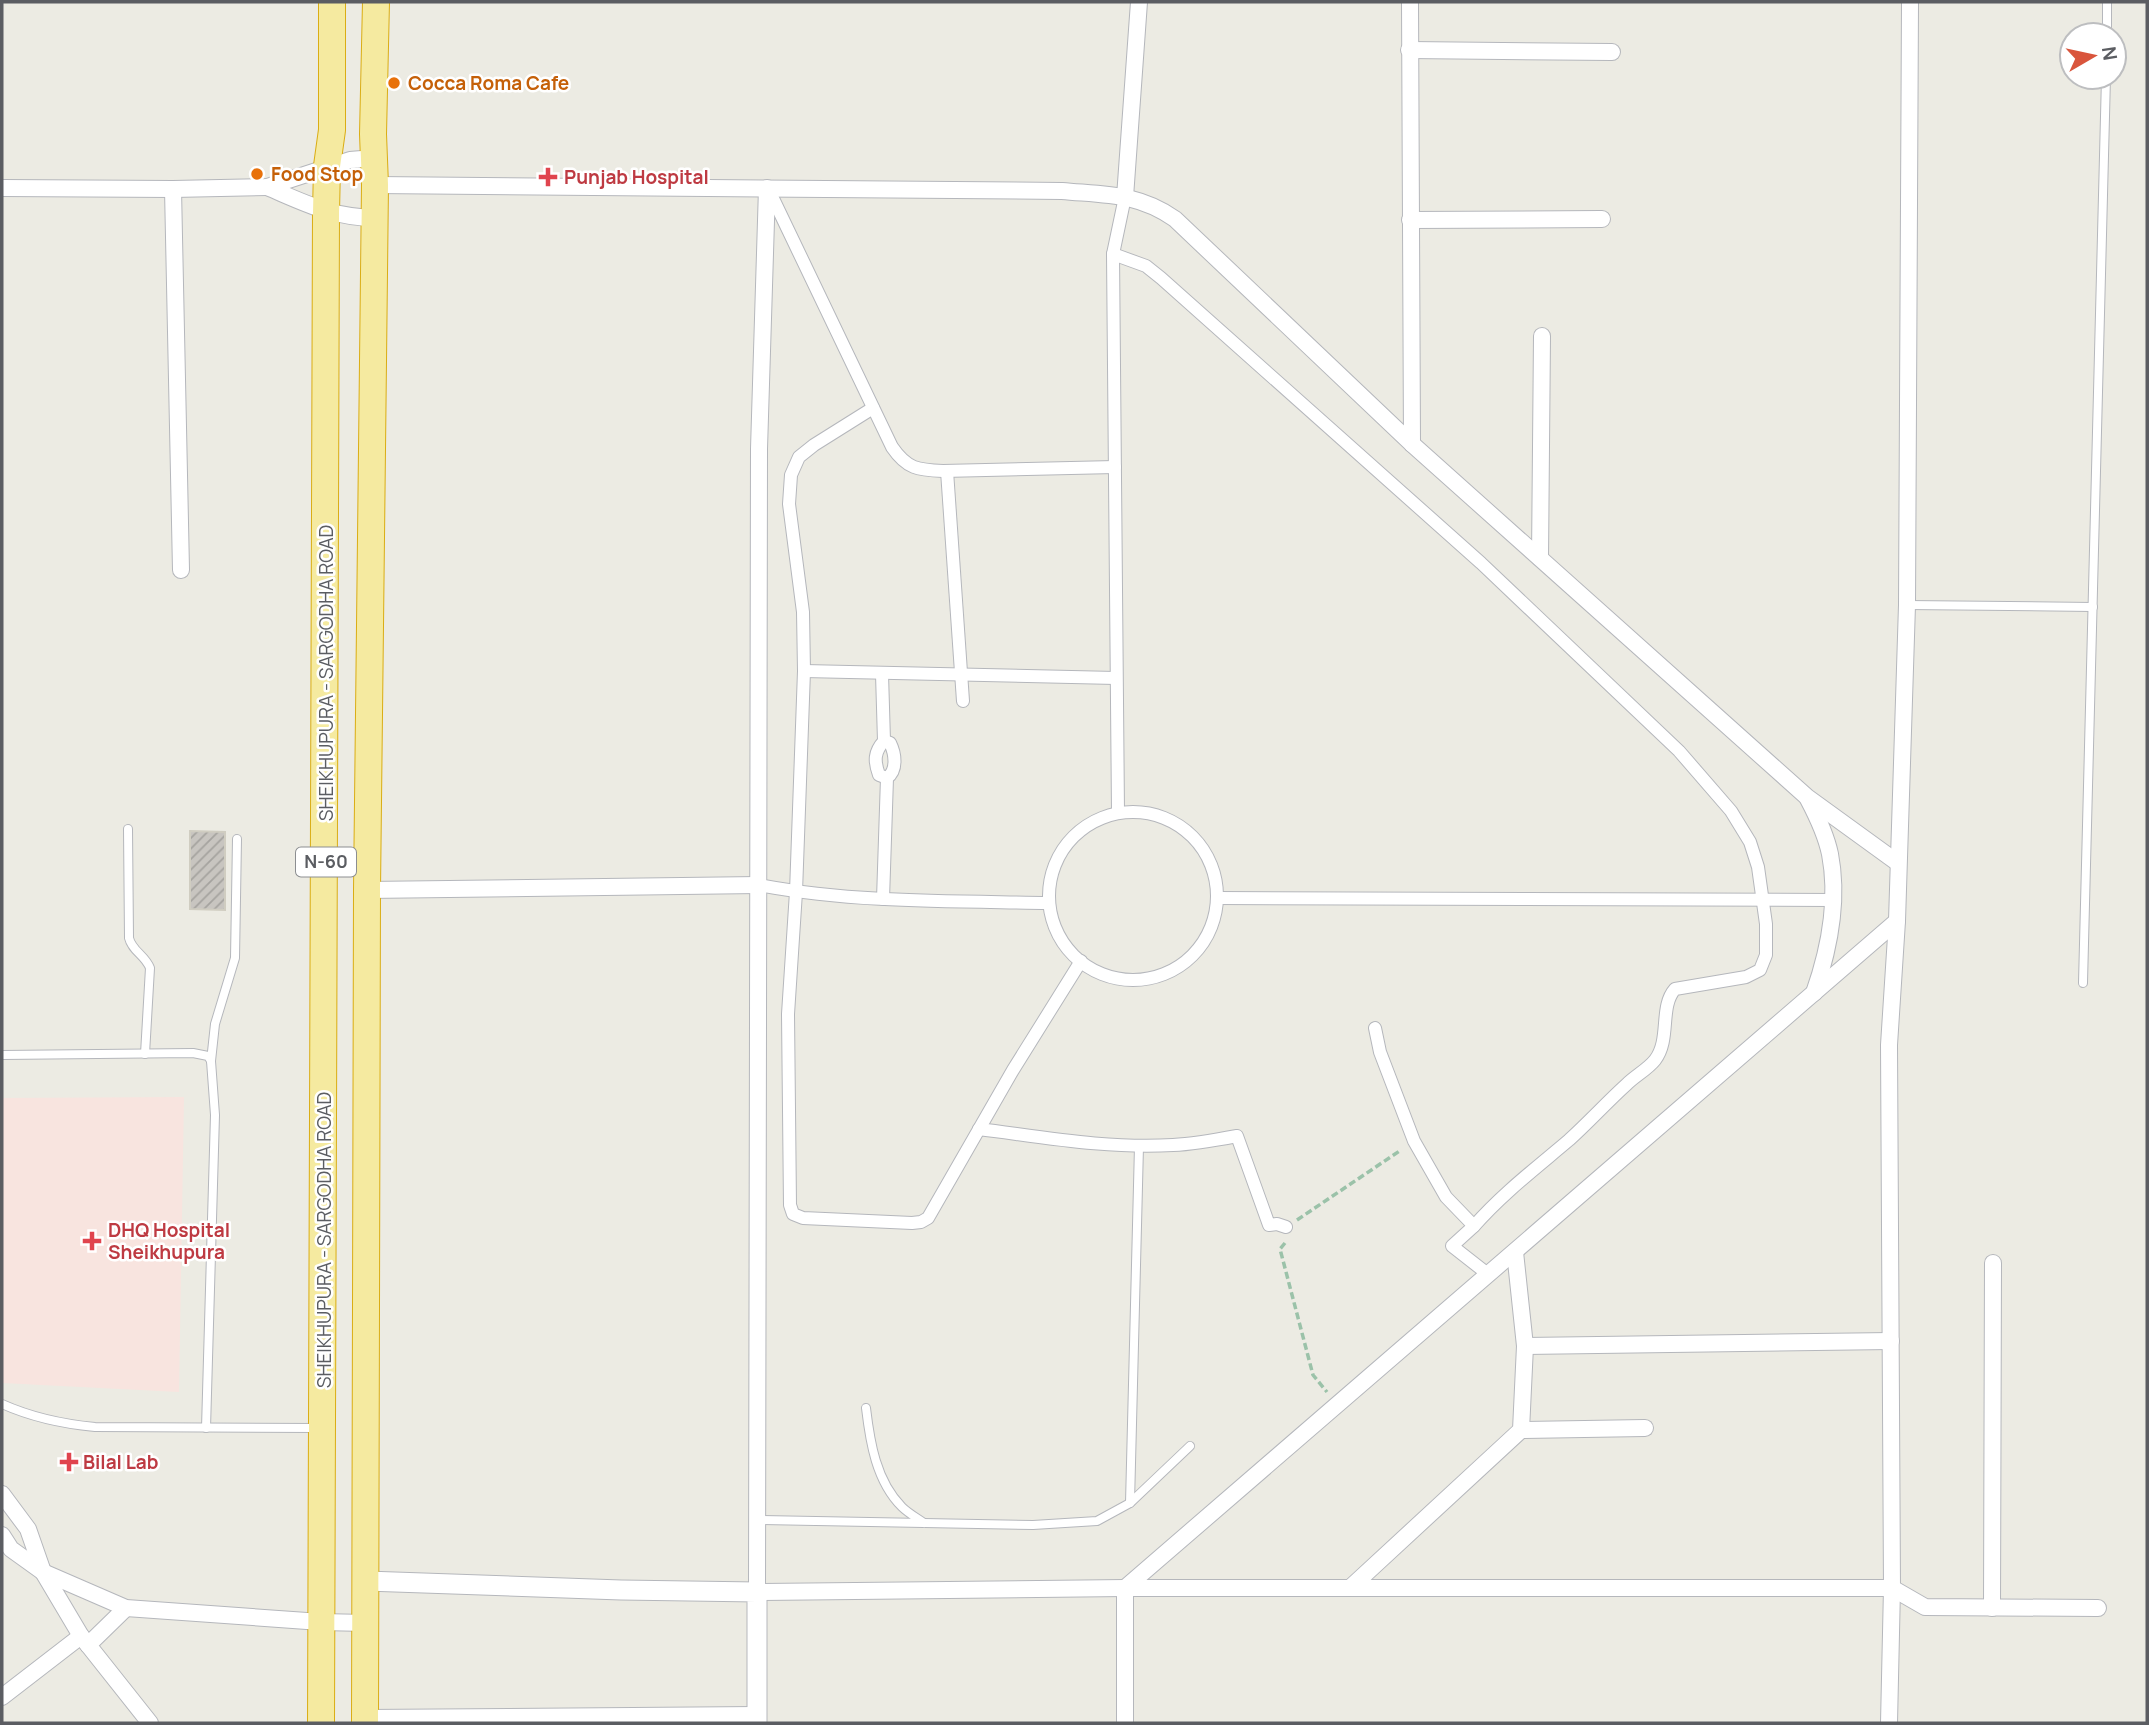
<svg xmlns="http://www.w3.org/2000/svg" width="2149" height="1725" font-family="Manrope,sans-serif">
<defs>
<pattern id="building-hatch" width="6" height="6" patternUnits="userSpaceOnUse" patternTransform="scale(1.75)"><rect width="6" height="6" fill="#c8c5c0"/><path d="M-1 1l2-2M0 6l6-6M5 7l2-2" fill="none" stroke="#a5a39f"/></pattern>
</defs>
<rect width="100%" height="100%" fill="#ecebe3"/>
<polygon fill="#f8e4df" points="184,1097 179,1392 2,1383 2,1098"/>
<polygon fill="url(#building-hatch)" stroke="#d0cdc1" stroke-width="2" points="190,831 225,832 225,910 190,909"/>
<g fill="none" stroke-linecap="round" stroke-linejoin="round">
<defs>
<g id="service">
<polyline points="2107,35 2107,2"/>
<polyline points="1907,605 2093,607"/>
<path d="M 128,829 L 129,938 C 132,951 145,955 150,968 L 145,1054"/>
<polyline points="2083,983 2106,77"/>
<polyline points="2,1055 193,1053 208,1056 211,1061 215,1115 206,1428"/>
<polyline points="211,1061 215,1024 235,958 237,839"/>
<path d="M 2,1404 C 31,1417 63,1424 95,1427 L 317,1428"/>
<path d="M 866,1408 C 870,1442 876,1481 902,1507 C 908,1513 917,1518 924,1523"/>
<polyline points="1130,1503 1139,1146"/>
<polyline points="757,1520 1033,1525 1097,1521 1130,1503 1190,1446"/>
</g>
<g id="pedestrian">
<path d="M 768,188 L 892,447 C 907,469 918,470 943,471 L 1115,467"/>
<path d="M 1113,254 L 1146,266 L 1161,278 L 1481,563 L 1679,751 L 1731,811 L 1750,842 L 1758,867 L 1766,924 L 1766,955 L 1760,970 L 1746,977 L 1675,989 C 1659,1007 1671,1039 1655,1060 C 1648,1069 1635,1076 1627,1084 C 1607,1102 1589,1122 1569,1140 C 1536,1168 1502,1194 1474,1226"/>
<polyline points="873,408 814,445 799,457 791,475 789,504 803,612 804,671 796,892 788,1014 790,1205 793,1214 803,1218 912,1223 921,1222 928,1218 1013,1070 1081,961"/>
<polyline points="947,471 963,701"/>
<polyline points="804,671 1116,678"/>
<path d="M 882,674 L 884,741 C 874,752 874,761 879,775 L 887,778"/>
<circle cx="1133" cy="896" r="84"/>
<polyline points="1118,812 1113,254 1125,197"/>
<path d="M 759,885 C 855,903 953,901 1049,903"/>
<polyline points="1217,898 1833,900"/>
<path d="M 883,899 L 887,778 C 898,770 895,753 890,743 L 884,741"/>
<polyline points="1375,1028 1380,1052 1414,1141 1446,1197 1474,1226 1452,1246 1489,1275"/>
<path d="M 979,1129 C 1043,1137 1108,1149 1173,1145 C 1194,1144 1216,1140 1237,1136 L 1269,1225 L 1277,1224 L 1286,1227"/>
</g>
<g id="minor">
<polyline points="1410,2 1412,444"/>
<polyline points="1409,50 1612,52"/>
<path d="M 375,185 L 1062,191 C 1105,195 1138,193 1175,219 L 1412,444 L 1807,797 L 1898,863"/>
<path d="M 267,187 C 307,204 331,217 375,218"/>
<polyline points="2,188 173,189 267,187 350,160 374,158"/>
<polyline points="767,188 759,449 757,1592 1125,1588 1892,1588 1925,1607 2098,1608"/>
<polyline points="173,189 181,570"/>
<polyline points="1125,197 1139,2"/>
<polyline points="1410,220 1602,219"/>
<polyline points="1540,558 1542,336"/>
<path d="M 1808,799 C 1817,816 1826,835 1830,854 C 1839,901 1829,950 1814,993"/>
<polyline points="367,890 759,885"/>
<polyline points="1525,1346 1891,1341"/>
<polyline points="1521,1430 1645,1428"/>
<polyline points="2,1494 28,1529 43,1572 81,1636 150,1723"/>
<polyline points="2,1535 11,1549 43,1572 126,1608 321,1622 366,1623"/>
<polyline points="1350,1588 1521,1430 1525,1346 1515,1252"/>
<polyline points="1992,1608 1993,1263"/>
<polyline points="88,1645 126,1608"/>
<polyline points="2,1697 81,1636"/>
<polyline points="365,1718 757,1715"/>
<polyline points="1125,1723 1125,1588 1897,921"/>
<polyline points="1889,1723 1892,1588 1889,1045 1897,921 1907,605 1910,2"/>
</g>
<polyline id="tertiary" points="366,1581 621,1590 757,1592 757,1723"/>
<g id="trunk">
<polyline points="321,1723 326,213 327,166 332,130 332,2"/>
<polyline points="365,1723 367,890 375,185 373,134 376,2"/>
</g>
</defs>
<use href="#service" stroke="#b5b7bc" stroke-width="10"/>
<use href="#pedestrian" stroke="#b5b7bc" stroke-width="14"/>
<use href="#minor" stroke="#b5b7bc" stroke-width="18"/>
<use href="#tertiary" stroke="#b5b7bc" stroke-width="21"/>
<use href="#trunk" stroke="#daad14" stroke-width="28"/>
<g stroke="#9bc2a9" stroke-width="3.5" stroke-dasharray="7 3.5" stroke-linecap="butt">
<polyline points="1297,1220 1401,1150"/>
<polyline points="1285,1243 1280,1249 1313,1375 1327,1392"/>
</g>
<use href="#service" stroke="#fff" stroke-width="8"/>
<use href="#pedestrian" stroke="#fff" stroke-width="12"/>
<use href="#minor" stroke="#fff" stroke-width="16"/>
<use href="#tertiary" stroke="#fff" stroke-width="19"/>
<use href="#trunk" stroke="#f5eaa0" stroke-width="26"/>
</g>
<g fill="#e8710a" stroke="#fff" stroke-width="2.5">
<circle cx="394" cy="83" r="7"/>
<circle cx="257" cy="174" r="7"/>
</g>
<g fill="#e0444e" stroke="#fff" stroke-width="2.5">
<path d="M544.5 166.5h7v7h7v7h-7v7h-7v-7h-7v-7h7z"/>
<path d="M88.5 1230.5h7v7h7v7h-7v7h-7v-7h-7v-7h7z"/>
<path d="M65.5 1451.5h7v7h7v7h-7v7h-7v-7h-7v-7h7z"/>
</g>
<g text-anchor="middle" stroke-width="5" stroke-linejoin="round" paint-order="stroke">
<rect fill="#fff" stroke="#8c8e91" stroke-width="2" x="296" y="847.5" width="60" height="29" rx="5"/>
<g font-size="18" font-weight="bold" fill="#5b5d62">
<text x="326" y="868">N-60</text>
</g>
<g font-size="19" font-weight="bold" fill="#c56008" stroke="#fff" text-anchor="start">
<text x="408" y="90">Cocca Roma Cafe</text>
<text x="271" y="181">Food Stop</text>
</g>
<g font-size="19" font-weight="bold" fill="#be3a42" stroke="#fff" text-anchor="start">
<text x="564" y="184">Punjab Hospital</text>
<text x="108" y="1237">DHQ Hospital<tspan x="108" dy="22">Sheikhupura</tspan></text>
<text x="83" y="1469">Bilal Lab</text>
</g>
<g font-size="19" fill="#5b5d62" stroke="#fff">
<text transform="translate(326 673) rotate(-90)" y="7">SHEIKHUPURA - SARGODHA ROAD</text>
<text transform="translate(324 1240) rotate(-90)" y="7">SHEIKHUPURA - SARGODHA ROAD</text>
</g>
</g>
<rect width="2149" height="1725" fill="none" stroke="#5b5d62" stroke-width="7"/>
<g transform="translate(2093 56) rotate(81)"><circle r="33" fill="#ffffff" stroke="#bdbec0" stroke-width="2"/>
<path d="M0-5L12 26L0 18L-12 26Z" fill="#d9553c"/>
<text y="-10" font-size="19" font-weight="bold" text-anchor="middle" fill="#5b5d62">N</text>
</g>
</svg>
